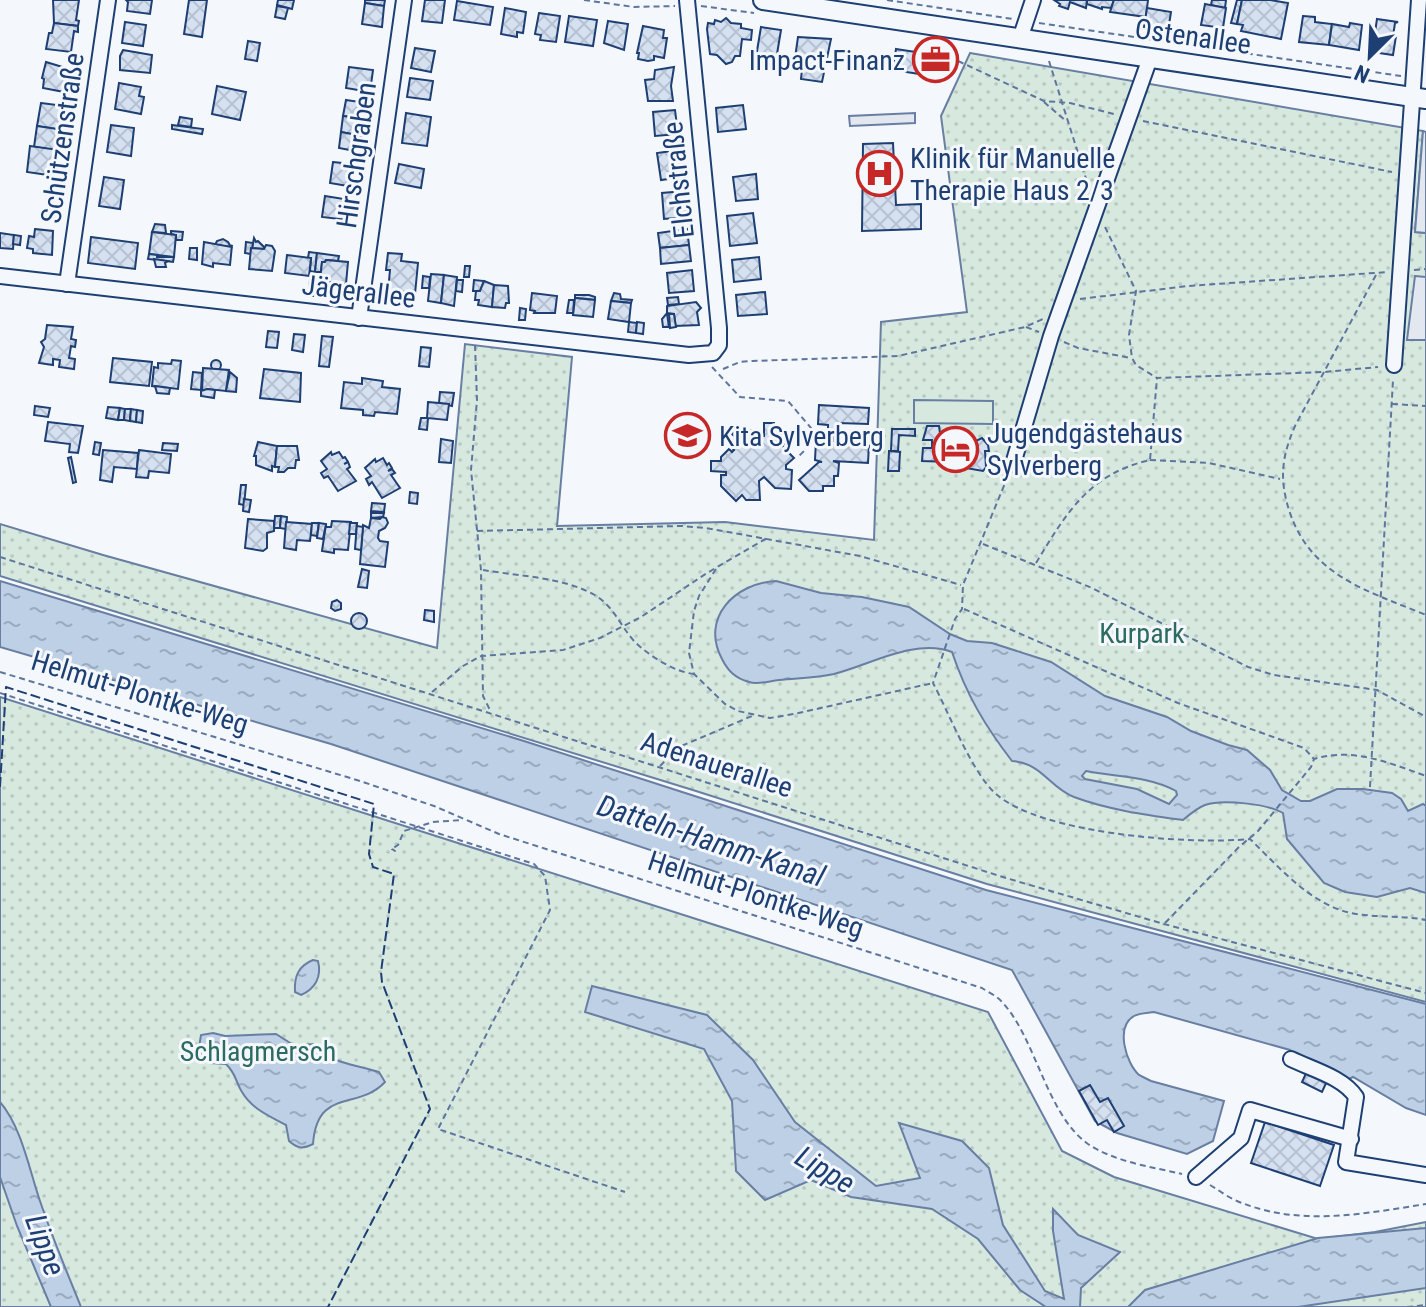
<svg xmlns="http://www.w3.org/2000/svg" width="1426" height="1307" font-family="'Roboto Condensed',sans-serif">
<defs>
<pattern id="park-dots" width="8" height="8" patternUnits="userSpaceOnUse" patternTransform="scale(2)"><rect width="8" height="8" fill="#d7e8df"/><path d="M2 2h.1M6 6h.1" fill="none" stroke="#b8c8c3" stroke-width="1.8" stroke-linecap="round"/></pattern>
<pattern id="water-ripples" width="26" height="14" patternUnits="userSpaceOnUse" patternTransform="scale(2)"><rect width="26" height="14" fill="#bed0e5"/><path d="M2 4q2-2 4 0t4 0M15 11q2-2 4 0t4 0" fill="none" stroke="#9aaabe"/></pattern>
<pattern id="building-cross-hatch" width="8" height="8" patternUnits="userSpaceOnUse" patternTransform="scale(2)"><rect width="8" height="8" fill="#d5e0f0"/><path d="M0 0l8 8M0 8l8-8" fill="none" stroke="#b6c1d1"/></pattern>
</defs>
<rect width="100%" height="100%" fill="#f4f7fb"/>
<g fill="url(#park-dots)" stroke="#687fa3" stroke-width="2">
<polygon points="970,53 1423,131 1415,232 1426,233 1426,1002 987,884 696,791 0,576 0,524 103,555 437,648 465,344 572,357 557,526 725,522 874,540 881,322 967,312 941,116"/>
<polygon points="0,697 988,1012 1062,1151 1114,1177 1318,1239 1375,1232 1426,1222 1426,1307 0,1307"/>
</g>
<polygon fill="#d7e8df" stroke="#687fa3" stroke-width="2" points="914,400 993,401 993,424 914,423"/>
<g fill="#e3e8f0" stroke="#687fa3" stroke-width="2">
<polygon points="915,113 915,123 850,126 849,116"/>
<polygon points="1423,131 1426,132 1426,233 1415,232"/>
<polygon points="1415,276 1426,277 1426,340 1407,340"/>
</g>
<g fill="url(#water-ripples)" stroke="#687fa3" stroke-width="2" fill-rule="evenodd">
<path d="M 0,581 L 524,741 L 986,890 L 1426,1004 L 1426,1115 L 1406,1108 L 1353,1077 L 1347,1080 L 1300,1059 L 1290,1050 L 1154,1012 C 1148,1013 1139,1013 1134,1016 C 1115,1027 1126,1063 1139,1075 C 1141,1076 1149,1080 1151,1081 L 1224,1101 L 1213,1141 L 1187,1154 L 1117,1133 L 1095,1121 L 1012,970 L 331,744 L 0,647 Z"/>
<path d="M 776,581 L 821,593 L 862,597 L 909,607 L 950,634 L 967,641 L 992,643 L 1051,662 L 1105,696 L 1167,717 L 1191,731 L 1228,745 L 1247,750 L 1270,770 L 1282,790 L 1301,801 L 1310,801 L 1337,789 L 1363,789 L 1392,793 L 1401,799 L 1408,811 L 1423,804 L 1426,806 L 1426,893 L 1410,888 L 1377,897 L 1345,892 L 1324,883 L 1287,839 L 1283,813 C 1268,804 1223,799 1205,805 C 1197,808 1190,814 1183,820 C 1147,815 1109,810 1074,797 C 1049,787 1042,763 1012,761 C 985,726 966,694 952,652 C 915,638 870,665 834,674 C 816,678 797,678 779,680 C 769,681 758,685 749,682 C 735,678 728,671 722,659 C 700,618 735,583 776,581 ZM 1086,771 C 1116,777 1149,776 1176,791 L 1177,795 L 1169,804 L 1137,789 L 1085,779 L 1082,776 Z"/>
<path d="M 313,960 L 318,961 C 322,977 315,989 301,995 L 295,992 C 294,977 298,966 313,960 Z"/>
<polygon points="592,986 707,1015 753,1060 795,1122 876,1186 920,1178 899,1123 962,1141 989,1168 1003,1225 1045,1291 1064,1299 1053,1231 1053,1209 1078,1235 1120,1252 1081,1288 1080,1307 1046,1307 1020,1290 978,1239 932,1209 851,1197 811,1180 765,1200 736,1171 732,1101 704,1049 585,1012"/>
<path d="M 213,1033 L 225,1036 L 276,1034 L 295,1046 L 313,1044 C 330,1064 355,1064 379,1072 L 385,1082 C 358,1111 317,1087 313,1144 C 303,1149 298,1149 289,1141 L 286,1125 C 269,1116 252,1109 242,1092 C 235,1081 237,1075 226,1064 L 210,1063 L 202,1058 L 199,1047 L 201,1035 Z"/>
<path d="M 0,1102 C 22,1128 29,1169 40,1201 C 52,1237 67,1272 81,1307 L 51,1307 L 17,1226 L 0,1177 Z"/>
<polygon points="1426,1228 1426,1288 1298,1307 1128,1307 1145,1290 1318,1238"/>
</g>
<g fill="url(#building-cross-hatch)" stroke="#1d3f73" stroke-width="2">
<polygon points="53,0 79,0 76,20 79,21 78,26 54,23"/>
<polygon points="126,0 152,0 150,14 127,11 128,2"/>
<polygon points="189,0 207,0 202,37 184,34"/>
<polygon points="278,0 294,0 292,9 277,5"/>
<polygon points="365,0 385,0 384,6 365,3"/>
<polygon points="425,0 445,0 442,23 422,21"/>
<polygon points="1054,0 1087,0 1086,8 1070,2 1068,9 1059,6 1060,4"/>
<polygon points="1087,0 1114,0 1111,8 1102,7 1102,9 1087,4"/>
<polygon points="1114,0 1148,0 1146,17 1110,12"/>
<polygon points="1212,0 1226,0 1225,8 1211,5"/>
<polygon points="1237,0 1242,0 1237,24 1231,23"/>
<polygon points="1242,0 1270,0 1288,3 1281,39 1241,31 1243,25 1237,24"/>
<polygon points="457,1 493,7 490,25 454,20"/>
<polygon points="365,3 384,6 382,27 362,24"/>
<polygon points="1205,4 1226,8 1223,28 1201,25"/>
<polygon points="277,6 288,8 285,19 275,17"/>
<polygon points="505,8 526,12 523,33 517,32 517,37 501,34"/>
<polygon points="1147,8 1171,12 1168,31 1144,27"/>
<polygon points="539,13 560,16 556,42 540,40 541,35 535,34"/>
<polygon points="569,16 597,20 593,46 565,42"/>
<polygon points="1303,16 1315,17 1315,22 1332,24 1329,45 1299,42"/>
<polygon points="726,18 731,23 741,24 741,28 752,30 751,40 742,39 740,56 735,56 732,62 726,64 717,55 710,54 707,29 708,23 714,24 715,20 721,22"/>
<polygon points="1377,19 1398,22 1395,23 1393,36 1396,36 1393,55 1372,52"/>
<polygon points="608,21 628,24 624,50 604,43"/>
<polygon points="125,22 146,25 143,46 122,43"/>
<polygon points="54,23 78,26 78,32 74,31 71,52 46,49 49,33 52,33"/>
<polygon points="1350,23 1362,25 1359,50 1329,45 1332,24 1349,27"/>
<polygon points="643,26 664,30 663,38 667,38 664,58 654,56 654,60 648,61 638,59 639,53 637,53"/>
<polygon points="761,27 781,30 776,60 756,57"/>
<polygon points="798,37 831,39 822,82 801,79 803,60 795,58"/>
<polygon points="248,41 260,43 257,61 245,59"/>
<polygon points="415,48 435,51 431,72 411,68"/>
<polygon points="896,49 942,56 939,77 893,70"/>
<polygon points="123,50 152,55 150,73 120,70 120,56"/>
<polygon points="46,62 69,69 67,78 71,79 69,93 43,88 44,79 42,78"/>
<polygon points="349,67 373,70 370,92 346,88"/>
<polygon points="674,67 671,86 673,101 648,101 645,80 654,79 655,70"/>
<polygon points="410,78 433,81 430,100 407,97"/>
<polygon points="119,83 141,87 139,96 144,97 141,114 115,109"/>
<polygon points="217,86 246,92 240,120 212,114"/>
<polygon points="346,100 367,103 365,119 343,116"/>
<polygon points="41,103 65,106 62,130 37,126"/>
<polygon points="743,105 746,129 718,132 716,108"/>
<polygon points="675,110 678,134 655,136 653,112"/>
<polygon points="406,113 431,117 427,146 402,143"/>
<polygon points="343,116 365,119 362,136 341,132"/>
<polygon points="180,117 192,119 191,127 178,125"/>
<polygon points="111,125 134,128 131,156 107,152"/>
<polygon points="172,125 203,129 202,134 172,129"/>
<polygon points="37,126 64,130 61,151 34,147"/>
<polygon points="341,132 362,136 360,152 339,148"/>
<polygon points="893,143 896,205 921,204 921,229 862,231 863,144"/>
<polygon points="30,146 59,150 55,176 27,172"/>
<polygon points="679,150 682,177 661,180 657,153"/>
<polygon points="333,162 351,164 348,186 330,183"/>
<polygon points="399,164 424,169 421,188 395,183"/>
<polygon points="756,174 758,199 736,201 733,177"/>
<polygon points="104,177 124,180 120,209 99,206"/>
<polygon points="684,191 687,217 664,219 662,193"/>
<polygon points="325,196 350,200 347,220 322,217"/>
<polygon points="753,213 757,243 730,246 727,216"/>
<polygon points="155,224 165,225 166,233 152,232"/>
<polygon points="35,229 53,231 52,255 33,253 33,249 27,248 29,236 34,237"/>
<polygon points="687,229 689,245 660,248 658,233"/>
<polygon points="171,231 183,232 182,240 176,240 176,235 171,234"/>
<polygon points="152,232 176,235 174,257 149,254"/>
<polygon points="0,233 14,235 13,249 0,248"/>
<polygon points="14,235 21,236 20,245 13,244"/>
<polygon points="91,237 138,243 135,269 88,263"/>
<polygon points="254,238 256,242 258,241 264,247 264,249 252,248"/>
<polygon points="223,239 228,242 231,247 215,245 217,241"/>
<polygon points="204,242 231,247 232,245 230,265 213,263 213,267 202,264"/>
<polygon points="246,242 253,243 251,254 245,253"/>
<polygon points="266,245 272,246 275,251 272,271 249,269 251,248 264,249"/>
<polygon points="689,245 691,261 661,264 660,248"/>
<polygon points="190,248 197,248 197,260 189,259"/>
<polygon points="309,252 317,253 315,272 310,271 311,258 308,258"/>
<polygon points="317,253 339,256 338,261 326,260 325,262 322,262 321,272 315,272"/>
<polygon points="388,253 402,254 401,261 418,263 415,294 388,291 390,270 386,270"/>
<polygon points="149,254 157,255 157,257 174,257 173,262 148,259"/>
<polygon points="287,255 311,258 309,276 285,273"/>
<polygon points="759,257 761,279 734,282 732,260"/>
<polygon points="154,259 168,261 165,263 166,267 156,267"/>
<polygon points="326,260 348,262 346,284 320,281 322,262 325,262"/>
<polygon points="465,266 470,266 469,277 464,277"/>
<polygon points="692,270 694,291 669,293 667,273"/>
<polygon points="431,274 444,275 441,303 428,301"/>
<polygon points="444,275 457,277 454,306 441,303"/>
<polygon points="423,276 430,277 429,288 422,288"/>
<polygon points="310,280 315,280 313,296 308,296"/>
<polygon points="457,280 463,280 462,292 456,291"/>
<polygon points="474,280 484,281 480,291 473,291"/>
<polygon points="484,281 494,285 492,307 478,305 479,300 475,300 476,291 480,291"/>
<polygon points="494,285 508,286 509,303 506,303 505,308 492,307"/>
<polygon points="765,292 767,314 738,316 736,295"/>
<polygon points="532,293 557,296 555,313 534,313 535,311 530,310"/>
<polygon points="614,293 620,294 621,299 632,300 631,303 611,301"/>
<polygon points="575,295 589,295 595,297 595,300 575,298"/>
<polygon points="678,297 679,304 668,305 667,298"/>
<polygon points="575,298 595,300 593,317 573,315"/>
<polygon points="569,300 574,300 573,313 567,313"/>
<polygon points="611,301 631,303 629,322 608,319"/>
<polygon points="696,302 701,308 697,312 699,325 675,326 674,314 667,313 667,306"/>
<polygon points="520,308 526,309 525,320 519,320"/>
<polygon points="667,313 669,327 663,327 662,319"/>
<polygon points="669,314 674,314 676,327 670,328"/>
<polygon points="629,322 637,323 636,333 628,332"/>
<polygon points="637,322 644,323 643,334 636,333"/>
<polygon points="47,325 73,327 71,339 76,340 75,347 71,346 69,358 75,359 74,369 59,367 60,360 53,359 53,365 39,363 44,347 41,342 45,339"/>
<polygon points="268,331 279,332 277,348 266,347"/>
<polygon points="294,334 305,335 303,352 292,350"/>
<polygon points="322,336 333,337 329,367 319,366"/>
<polygon points="421,347 431,348 429,367 419,366"/>
<polygon points="113,358 152,362 149,386 110,382"/>
<polygon points="172,360 181,361 178,389 152,386 154,367 158,368 158,363 171,364"/>
<circle cx="216" cy="365" r="5"/>
<polygon points="203,368 229,370 226,391 207,389 202,392"/>
<polygon points="264,369 301,373 300,402 260,398"/>
<polygon points="193,372 202,373 201,390 191,389"/>
<polygon points="230,372 237,378 236,392 226,391"/>
<polygon points="362,378 383,381 382,387 400,389 397,414 375,412 374,416 363,415 363,410 341,408 344,382 362,384"/>
<polygon points="155,386 170,388 169,394 157,393"/>
<polygon points="207,389 215,390 214,398 201,396 201,391"/>
<polygon points="440,392 454,393 452,406 439,403"/>
<polygon points="428,402 449,404 447,420 428,418 427,430 419,429 421,418 427,418"/>
<polygon points="819,405 869,408 868,424 839,423 839,435 834,435 833,441 869,444 868,463 833,461 839,463 838,476 834,476 834,486 823,486 823,491 809,491 799,480 819,462 822,462 815,460 816,441 828,442 828,425 818,424"/>
<polygon points="35,406 50,408 48,417 34,415"/>
<polygon points="108,407 120,408 118,420 106,418"/>
<polygon points="120,408 125,409 124,420 118,420"/>
<polygon points="125,409 131,409 130,421 124,420"/>
<polygon points="131,409 137,410 136,422 130,421"/>
<polygon points="137,410 143,411 142,423 136,422"/>
<polygon points="48,422 83,426 78,453 69,452 70,444 45,441"/>
<polygon points="764,423 774,423 774,433 779,433 787,441 782,446 794,458 786,465 786,469 792,470 791,489 775,488 764,477 759,481 760,500 746,500 742,495 736,501 721,486 721,475 726,475 726,472 711,471 711,461 721,461 721,457 729,449 732,452 734,450 729,444 736,438 732,434 740,427 746,433 749,430 760,431 760,436 764,436"/>
<polygon points="927,426 939,426 940,433 956,433 956,440 976,441 982,438 988,445 989,451 985,451 986,467 983,471 966,468 957,470 953,467 953,462 922,461 923,448 932,448 932,440 923,440"/>
<polygon points="892,429 915,429 915,436 899,435 898,451 891,451"/>
<polygon points="441,439 453,441 451,463 439,462"/>
<polygon points="95,442 101,443 99,455 93,454"/>
<polygon points="258,442 277,446 275,467 272,466 272,471 256,465 256,456 254,456"/>
<polygon points="163,443 178,444 177,451 162,450"/>
<polygon points="277,446 297,446 299,460 296,460 295,468 288,468 284,472 278,472 279,467 275,467"/>
<polygon points="103,450 138,453 137,469 114,467 112,482 100,480"/>
<polygon points="139,450 171,454 169,473 149,471 148,478 136,477"/>
<polygon points="889,451 900,452 899,471 888,471"/>
<polygon points="331,452 332,455 339,452 343,458 345,457 348,462 344,464 348,462 350,467 347,469 356,481 338,491 328,476 324,478 321,473 327,469 321,461"/>
<polygon points="71,457 76,482 73,483 68,458"/>
<polygon points="383,458 387,465 389,463 392,468 388,471 392,469 395,473 391,475 400,488 382,498 372,482 369,485 366,479 371,476 365,468 375,459 376,462"/>
<polygon points="241,485 246,485 244,505 239,504"/>
<polygon points="410,492 418,493 417,504 409,503"/>
<polygon points="244,499 251,500 249,512 243,511"/>
<polygon points="372,503 385,504 384,512 371,511"/>
<polygon points="371,513 384,513 383,517 371,518"/>
<polygon points="275,516 281,516 280,528 274,528"/>
<polygon points="281,516 287,517 286,529 280,528"/>
<polygon points="382,517 386,518 388,523 385,528 379,531 378,538 380,541 388,542 385,567 360,564 363,525 369,528 371,518 380,519"/>
<polygon points="248,519 274,521 274,531 267,533 267,548 263,551 245,548"/>
<polygon points="332,521 351,522 348,550 334,549 334,553 322,551 326,524 326,527 331,527"/>
<polygon points="286,522 312,524 310,541 297,540 296,550 284,548"/>
<polygon points="312,523 319,523 317,536 311,535"/>
<polygon points="319,523 326,524 323,539 317,538"/>
<polygon points="350,523 357,523 356,534 349,534"/>
<polygon points="357,523 357,526 363,527 361,550 355,549"/>
<polygon points="362,569 369,571 367,588 358,587"/>
<polygon points="337,600 341,603 341,609 335,611 331,608 332,602"/>
<polygon points="425,610 434,611 434,622 424,620"/>
<circle cx="359" cy="621" r="8"/>
<polygon points="1308,1069 1328,1079 1322,1092 1302,1082"/>
<polygon points="1090,1085 1100,1102 1108,1098 1124,1126 1114,1132 1107,1120 1098,1125 1079,1091"/>
<polygon points="1265,1122 1334,1145 1320,1186 1251,1163"/>
</g>
<g fill="none" stroke-linecap="round" stroke-linejoin="round">
<defs>
<g id="minor">
<polyline points="1020,39 1033,0"/>
<polyline points="0,276 689,355 713,353 719,345 719,328 687,0"/>
<polyline points="67,284 108,0"/>
<polyline points="359,318 404,0"/>
<polyline points="1394,365 1419,0"/>
<polyline points="1013,464 1051,336 1150,58"/>
<path d="M 1291,1059 C 1311,1069 1343,1077 1356,1097 L 1346,1162 L 1426,1175"/>
<polyline points="1196,1177 1241,1138 1250,1110 1351,1139"/>
</g>
<polyline id="major" points="763,0 1426,99"/>
</defs>
<use href="#minor" stroke="#1d3f73" stroke-width="18"/>
<use href="#major" stroke="#1d3f73" stroke-width="22"/>
<g stroke="#5e769c" stroke-width="2" stroke-dasharray="6 4" stroke-linecap="butt">
<polyline points="584,0 634,7 675,6"/>
<polyline points="887,0 1013,19"/>
<polyline points="701,6 754,13"/>
<polyline points="1039,23 1401,76"/>
<polyline points="958,61 1044,101 1070,103 1114,114"/>
<polyline points="1049,61 1089,188"/>
<polyline points="1044,102 1066,121"/>
<polyline points="1143,121 1392,172"/>
<polyline points="1105,227 1136,291 1129,335 1132,358 1136,365 1157,378 1324,372 1378,367"/>
<polyline points="1414,270 1426,269"/>
<path d="M 1376,275 L 1295,426 C 1282,456 1279,478 1289,510 C 1310,576 1368,591 1426,615"/>
<polyline points="1080,299 1188,286 1388,272"/>
<polyline points="1026,327 1039,332"/>
<polyline points="1064,342 1078,348 1131,358"/>
<polyline points="475,345 477,400 471,470 481,570 483,696 491,712"/>
<polyline points="712,367 740,397 788,401 811,428 809,446 799,456"/>
<polyline points="723,369 740,362 752,361 898,356 1025,327 1043,319"/>
<polyline points="1392,404 1426,406"/>
<polyline points="1150,460 1209,463 1280,479"/>
<path d="M 1008,476 L 963,585 L 962,609 L 955,619 L 933,683 C 949,713 972,773 996,794 C 1041,834 1190,845 1250,839 C 1279,867 1310,904 1351,913 C 1375,918 1401,915 1426,920"/>
<polyline points="477,531 682,526 706,528 860,556 961,585"/>
<polyline points="983,544 1092,588 1248,667 1274,675 1377,690 1426,717"/>
<polyline points="0,557 1006,878 1164,924 1426,993"/>
<path d="M 1036,563 C 1067,512 1089,474 1150,460 L 1157,378"/>
<polyline points="716,569 699,596 694,611 689,653 694,674 725,704 738,711 770,718 794,714 933,683"/>
<path d="M 483,570 C 518,576 561,577 593,594 C 614,606 619,624 634,641 C 648,655 674,672 694,674"/>
<polyline points="964,609 1178,703 1304,748 1314,759"/>
<path d="M 0,672 L 360,781 L 434,806 L 499,834 L 982,988 C 988,992 997,996 1002,1002 C 1036,1038 1046,1114 1088,1144 C 1115,1162 1152,1167 1182,1174"/>
<polyline points="432,692 463,666 481,656 563,650 600,638 641,617 707,573 767,538"/>
<polyline points="0,693 534,864 545,876 550,910 438,1129 625,1192"/>
<polyline points="660,766 679,747 752,716"/>
<polyline points="1370,787 1393,380"/>
<polyline points="392,849 395,851 392,849 398,845 404,831 433,822 462,820"/>
<path d="M 1165,923 L 1239,847 L 1258,831 L 1311,767 L 1314,759 C 1352,747 1390,763 1426,776"/>
<path d="M 1210,1185 C 1219,1190 1227,1197 1237,1201 C 1298,1227 1363,1214 1426,1204"/>
<polyline points="1407,1307 1426,1305"/>
</g>
<use href="#minor" stroke="#f4f7fb" stroke-width="14"/>
<use href="#major" stroke="#f4f7fb" stroke-width="18"/>
<polyline stroke="#5e769c" stroke-width="2" stroke-dasharray="6 4" stroke-linecap="butt" points="392,850 392,849"/>
<polyline stroke="#1d3f73" stroke-width="2" stroke-dasharray="10 4" stroke-linecap="butt" points="0,787 6,687 374,804 369,854 373,867 394,874 381,972 382,982 430,1109 328,1307"/>
</g>
<defs>
<symbol id="office-ring" viewBox="-11 -11 22 22"><circle r="9.5" fill="#f4f7fb" stroke="#c62828" stroke-width="1.5"/><path d="M-6-3h4V-5.5h4V-3h4V5H-6ZM-1-4.5V-3h2v-1.5ZM-6 0V1H6V0Z" fill="#c62828"/></symbol>
<symbol id="hospital-ring" viewBox="-11 -11 22 22"><circle r="9.5" fill="#f4f7fb" stroke="#c62828" stroke-width="1.5"/><path d="M-5-5h3v3.5h4V-5h3V5h-3V1.5h-4V5h-3Z" fill="#c62828"/></symbol>
<symbol id="school-ring" viewBox="-11 -11 22 22"><circle r="9.5" fill="#f4f7fb" stroke="#c62828" stroke-width="1.5"/><path d="M0-5L7-2L0 1L-7-2ZM-4 1L0 2.5L4 1V4Q0 6-4 4Z" fill="#c62828"/></symbol>
<symbol id="hotel-ring" viewBox="-11 -11 22 22"><circle r="9.5" fill="#f4f7fb" stroke="#c62828" stroke-width="1.5"/><path d="M-6-4.5h1.5V1H6V5H4.5V3h-9V5H-6ZM-4 0a1.8 1.8 0 1 1 3.6 0ZM.5 0V-2.5h3Q6-2.5 6 0Z" fill="#c62828"/></symbol>
</defs>
<g fill-rule="evenodd">
<use href="#office-ring" x="910" y="34" width="51" height="51"/>
<use href="#hospital-ring" x="854" y="148" width="51" height="51"/>
<use href="#school-ring" x="662" y="410" width="51" height="51"/>
<use href="#hotel-ring" x="930" y="424" width="51" height="51"/>
</g>
<g text-anchor="middle" stroke-width="6" stroke-linejoin="round" paint-order="stroke">
<g font-size="28" fill="#1d3f73" stroke="#f4f7fb">
<text transform="translate(1193 36) rotate(8)" y="10">Ostenallee</text>
<text transform="translate(62 138) rotate(-82)" y="10">Schützenstraße</text>
<text transform="translate(356 155) rotate(-82)" y="10">Hirschgraben</text>
<text transform="translate(678 180) rotate(-96)" y="10">Elchstraße</text>
<text transform="translate(359 291) rotate(7)" y="10">Jägerallee</text>
<text transform="translate(140 692) rotate(17)" y="10">Helmut-Plontke-Weg</text>
<text transform="translate(717 764) rotate(18)" y="10">Adenauerallee</text>
<text transform="translate(756 894) rotate(18)" y="10">Helmut-Plontke-Weg</text>
</g>
<g font-size="28" fill="#1d3f73" stroke="#f4f7fb" text-anchor="start">
<text x="905" y="70" text-anchor="end">Impact-Finanz</text>
<text x="910" y="168">Klinik für Manuelle<tspan x="910" dy="32">Therapie Haus 2/3</tspan></text>
<text x="987" y="443">Jugendgästehaus<tspan x="987" dy="32">Sylverberg</tspan></text>
<text x="719" y="446">Kita Sylverberg</text>
</g>
<g font-size="28" fill="#2c6c60" stroke="#f4f7fb">
<text x="1142" y="643">Kurpark</text>
<text x="258" y="1061">Schlagmersch</text>
</g>
<g font-size="30" font-style="italic" fill="#1d3f73" stroke="#f4f7fb">
<text transform="translate(711 841) rotate(18)" y="10">Datteln-Hamm-Kanal</text>
<text transform="translate(825 1170) rotate(31)" y="10">Lippe</text>
<text transform="translate(45 1245) rotate(70)" y="10">Lippe</text>
</g>
</g>
<g transform="translate(1370 56) rotate(204)" stroke="#f4f7fb" stroke-width="6" paint-order="stroke">
<path d="M0-6L14 30L0 20L-14 30Z" fill="#1d3f73"/>
<text y="-12" font-size="22" font-weight="bold" text-anchor="middle" fill="#1d3f73">N</text>
</g>
</svg>
